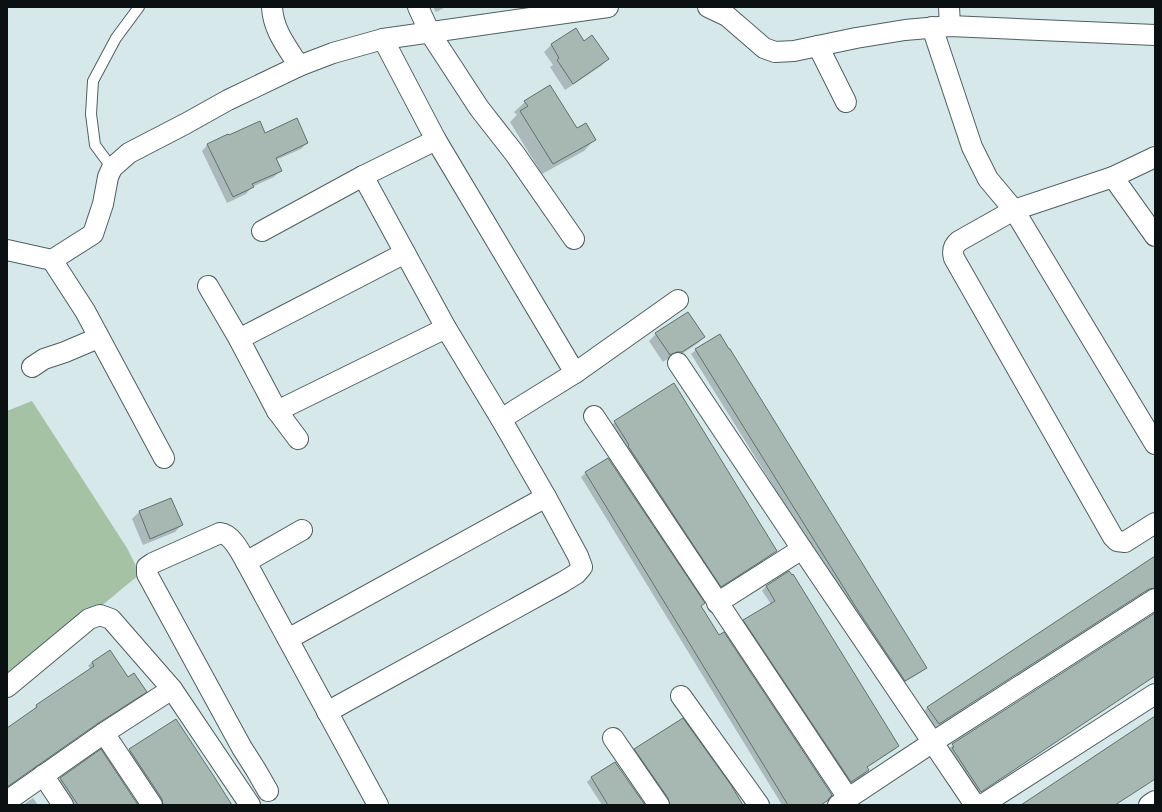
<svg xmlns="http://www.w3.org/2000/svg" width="1162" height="812" font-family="Ubuntu,sans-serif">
<rect width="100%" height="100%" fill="#d6e8ea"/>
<polygon fill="#a5c2a4" points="32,401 127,548 140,574 20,673 7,680 7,411"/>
<g fill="#0003">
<polygon points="433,7 446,7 436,12"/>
<polygon points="576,29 584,42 608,59 601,66 565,90 550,67 553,65 544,52 551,45"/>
<polygon points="525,102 577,129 594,140 584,151 542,174 510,122 517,115 514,112"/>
<polygon points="264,134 307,143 301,149 276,160 281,170 274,177 252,187 246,194 227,203 202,151 208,144 228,136"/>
<polygon points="656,334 704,337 697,344 674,359 669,358 663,362 649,341"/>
<polygon points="696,350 925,667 921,672 900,685 853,614 691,354"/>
<polygon points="615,422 776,551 772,555 717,590 611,426"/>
<polygon points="586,473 827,800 822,805 782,805 581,477"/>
<polygon points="139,512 182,525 175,532 143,545 132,519"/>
<polygon points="1155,557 1155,591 1151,590 1144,592 935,727 924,711 928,707"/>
<polygon points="766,586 898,746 894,750 866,768 868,770 864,775 847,786 740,625 744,621 771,604 762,591"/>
<polygon points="1155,614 1155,676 977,794 949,752 951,750 949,748"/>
<polygon points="92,662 128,679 142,695 92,727 7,787 7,729 34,711 33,710 37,706 91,669 88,666"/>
<polygon points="176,720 231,805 160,805 126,753"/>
<polygon points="635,750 742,805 666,805 631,754"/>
<polygon points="615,763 644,805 602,805 587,782 591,778"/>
<polygon points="61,778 137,805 73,805 58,782"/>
<polygon points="33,798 38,805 23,805"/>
</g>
<g fill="#a7b7b2" stroke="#62716c">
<polygon points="576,28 584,41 592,35 609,59 573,84 557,60 559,58 551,44"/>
<polygon points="550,85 577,128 586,123 596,140 553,164 520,111 528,106 524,101"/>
<polygon points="297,118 308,143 276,158 282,171 252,184 254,187 233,197 207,144 228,134 229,135 260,121 265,133"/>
<polygon points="688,312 705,337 682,352 677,352 670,355 655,333"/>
<polygon points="720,334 729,349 730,349 927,668 905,681 857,609 695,349"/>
<polygon points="674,383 777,551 721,587 628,446 629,445 614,421"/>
<polygon points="608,458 705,603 701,606 719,635 724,632 832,795 827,801 821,805 788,805 585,472"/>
<polygon points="171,498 183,525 150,539 139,511"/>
<polygon points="1155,556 1155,588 1149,589 939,724 927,707"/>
<polygon points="789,571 792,575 793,574 899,746 867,767 869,770 851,782 743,620 775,601 766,586"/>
<polygon points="1155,613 1155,676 981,792 952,748 954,747 952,744"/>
<polygon points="110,650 128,677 134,673 147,692 97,724 7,787 7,728 37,707 36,705 94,666 92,662"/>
<polygon points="1155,716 1155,779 1146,785 1115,805 1021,805"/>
<polygon points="683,718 731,785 743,805 670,805 668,798 634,749"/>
<polygon points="176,719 213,775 232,805 163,805 162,799 129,749"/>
<polygon points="101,749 138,805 78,805 60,778"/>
<polygon points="615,762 645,805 608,805 591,777"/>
</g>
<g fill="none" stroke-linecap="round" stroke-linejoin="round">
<defs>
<polyline id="lane" points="112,168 95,145 91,114 93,81 116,38 139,7"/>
<g id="street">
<path d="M 272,7 C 273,30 287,47 299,66"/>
<polyline points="418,7 430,33 479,108 515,154 574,239"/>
<polyline points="708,7 727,16 764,48 775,52 794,51 856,38 905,30 950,26 1155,35"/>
<polyline points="949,7 950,26"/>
<polyline points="932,27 972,147 988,179 1014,210 1155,444"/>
<polyline points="383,39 436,140 575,373"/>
<polyline points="818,46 846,102"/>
<path d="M 1155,157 L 1113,177 L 1014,210 L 959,241 C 953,246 952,251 954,258 L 1113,537 L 1117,541 L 1125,542 L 1155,523"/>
<polyline points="1113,177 1155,236"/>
<polyline points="262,231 363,176 436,140"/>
<polyline points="7,250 52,260 93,234 103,204 108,177 112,168 129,153 185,124 228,100 299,66 333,53 383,39 608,7"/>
<polyline points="52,260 85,311 164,458"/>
<polyline points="208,286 239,339 277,411 298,439"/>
<polyline points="239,339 405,253"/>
<polyline points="678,363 802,549 975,805"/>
<polyline points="32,367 44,359 65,352 98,338"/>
<polyline points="277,411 446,328"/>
<polyline points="594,416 848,798"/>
<polyline points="501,419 575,373 678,300"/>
<polyline points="246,562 302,530"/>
<polyline points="717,603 802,549"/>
<polyline points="288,639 546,497"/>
<polyline points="7,687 89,619 100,615 111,619 172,689"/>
<polyline points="681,696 759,805"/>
<polyline points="327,712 563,582 576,574 582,567 578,556 546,497 501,419 446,328 363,176"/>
<polyline points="104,733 152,805"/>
<polyline points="613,738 659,805"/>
<polyline points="43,775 63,805"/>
<path d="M 268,791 L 256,770 L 242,748 L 147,574 L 147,567 L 153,563 L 220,533 C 232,534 241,553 246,562 L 378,805"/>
<polyline points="7,801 104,733 172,689 250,805"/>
<polyline points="838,805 933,742 1155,599"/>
<polyline points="982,805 1155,694"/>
<polyline points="1149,805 1155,801"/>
</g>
</defs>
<use href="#lane" stroke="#4f5f61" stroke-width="12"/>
<use href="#street" stroke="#4f5f61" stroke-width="22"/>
<use href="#lane" stroke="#fff" stroke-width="10"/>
<use href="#street" stroke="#fff" stroke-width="20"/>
</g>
<rect width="1162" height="812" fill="none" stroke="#0b1112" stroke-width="16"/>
</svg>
